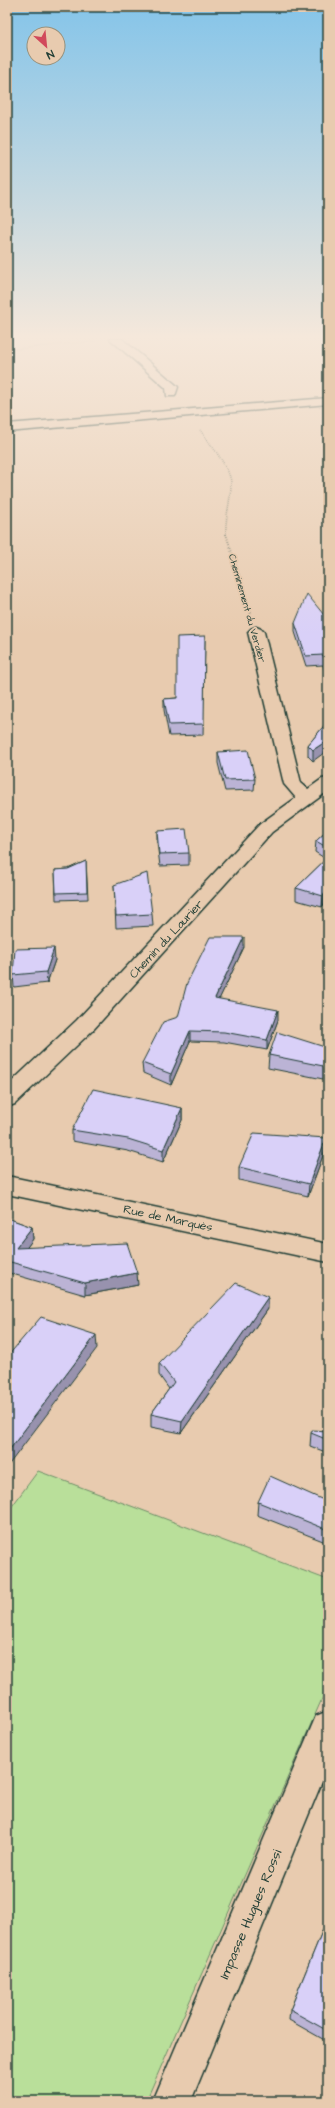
<svg xmlns="http://www.w3.org/2000/svg" width="335" height="2108" font-family="'Architects Daughter',sans-serif">
<rect width="100%" height="100%" fill="#e8cbaf"/>
<filter id="ink" filterUnits="userSpaceOnUse"><feTurbulence type="fractalNoise" baseFrequency=".025" numOctaves="2"/><feDisplacementMap in="SourceGraphic" scale="8" xChannelSelector="R" yChannelSelector="G"/><feConvolveMatrix kernelMatrix="1 2 1 2 8 2 1 2 1" color-interpolation-filters="sRGB"/></filter>
<g filter="url(#ink)">
<polygon fill="#b9df9a" stroke="#6c8e67" points="38,1471 328,1580 328,1685 146,2101 7,2101 7,1513"/>
<g fill="none" stroke-linecap="round" stroke-linejoin="round">
<defs>
<g id="minor">
<polygon points="110,339 122,339 176,385 178,387 175,396 167,396 166,388"/>
<polygon points="256,627 261,629 264,632 301,783 308,789 322,779 328,778 328,791 272,832 93,1030 15,1104 7,1107 7,1086 77,1020 260,824 296,798 284,784 248,632 251,629"/>
<polygon points="7,1176 328,1244 328,1262 7,1194"/>
<polygon points="328,1711 328,1767 191,2101 153,2101 316,1716"/>
</g>
<polygon id="major" points="328,398 328,404 7,432 7,424"/>
</defs>
<use href="#minor" stroke="#1f3d34" stroke-width="3"/>
<use href="#major" stroke="#1f3d34" stroke-width="3"/>
<g stroke="#1f3d34" stroke-width="1.5" stroke-dasharray="0.5 1.5" stroke-linecap="butt">
<polyline points="7,350 96,341"/>
<path d="M 200,430 C 208,441 231,469 231,483 C 231,500 225,516 226,535"/>
</g>
<polyline stroke="#1f3d34" stroke-width="2" stroke-dasharray="0.5 2" stroke-linecap="butt" points="226,534 251,614"/>
<use href="#minor" fill="#e8cbaf" fill-rule="evenodd"/>
<use href="#major" fill="#e8cbaf" fill-rule="evenodd"/>
</g>
<g fill="#bbb3d5" stroke="#1f3d34">
<polygon points="328,620 328,678 327,678 323,665 306,666 295,632 295,623"/>
<polygon points="205,636 203,735 169,736 164,710 164,699 177,698"/>
<polygon points="328,721 313,761 308,756 308,745"/>
<polygon points="218,752 255,779 254,790 225,791 218,763"/>
<polygon points="328,830 328,906 324,904 322,907 296,900 296,888 326,859 315,852 316,841"/>
<polygon points="157,831 189,853 189,865 160,866 157,842"/>
<polygon points="86,861 88,899 56,900 55,870 68,869"/>
<polygon points="114,885 152,914 153,926 116,928"/>
<polygon points="244,947 219,999 278,1020 267,1050 224,1042 190,1041 171,1085 143,1073 142,1063 178,1017"/>
<polygon points="55,960 47,983 14,987 13,975"/>
<polygon points="328,1048 328,1080 268,1068 269,1055"/>
<polygon points="182,1108 182,1120 163,1162 128,1151 72,1141 72,1130"/>
<polygon points="326,1138 325,1150 308,1196 239,1180 239,1167"/>
<polygon points="7,1218 32,1227 33,1239 27,1247 138,1285 85,1295 9,1273 7,1275"/>
<polygon points="268,1309 181,1433 151,1427 151,1414 169,1389 159,1375 159,1363"/>
<polygon points="328,1431 328,1453 310,1446 311,1433"/>
<polygon points="258,1502 328,1502 328,1543 257,1515"/>
<polygon points="328,1917 328,2042 289,2020 290,2010"/>
</g>
<g fill="#9892ae" stroke="#1f3d34">
<polygon points="328,740 328,750 313,761 313,750"/>
<polygon points="325,893 324,904 322,907 323,896"/>
<polygon points="244,937 244,947 215,1008 215,998"/>
<polygon points="54,948 55,960 47,983 46,972"/>
<polygon points="278,1010 278,1020 267,1050 267,1040"/>
<polygon points="190,1031 190,1041 171,1085 171,1074"/>
<polygon points="182,1108 182,1120 163,1162 163,1150"/>
<polygon points="326,1138 325,1150 308,1196 309,1184"/>
<polygon points="32,1227 33,1239 17,1261 16,1248"/>
<polygon points="7,1260 9,1273 7,1275"/>
<polygon points="137,1273 138,1285 85,1295 85,1283"/>
<polygon points="268,1297 268,1309 181,1433 182,1421"/>
<polygon points="96,1335 97,1348 7,1467 7,1453"/>
</g>
<g fill="#d9d0f8" stroke="#1f3d34">
<polygon points="307,594 328,620 328,669 323,655 306,656 295,623"/>
<polygon points="205,636 204,724 169,725 164,699 177,698 177,637"/>
<polygon points="328,721 328,740 313,750 308,745"/>
<polygon points="248,750 255,779 225,780 218,752"/>
<polygon points="186,829 189,853 159,854 157,831"/>
<polygon points="328,830 328,848 316,841"/>
<polygon points="328,857 328,894 325,893 323,896 296,888"/>
<polygon points="86,861 87,892 56,893 55,870 68,869"/>
<polygon points="147,873 152,914 116,916 114,885"/>
<polygon points="210,937 244,937 215,998 278,1010 267,1040 224,1032 190,1031 171,1074 142,1063 163,1022 178,1017 187,983"/>
<polygon points="54,948 46,972 13,975 15,949"/>
<polygon points="277,1032 328,1048 328,1067 269,1055"/>
<polygon points="93,1089 182,1108 163,1150 128,1139 72,1130"/>
<polygon points="254,1133 326,1138 309,1184 239,1167"/>
<polygon points="7,1218 32,1227 16,1248 127,1243 137,1273 85,1283 7,1261"/>
<polygon points="236,1283 268,1297 182,1421 151,1414 174,1382 159,1363"/>
<polygon points="41,1317 96,1335 7,1453 7,1357"/>
<polygon points="312,1430 328,1431 328,1440 311,1433"/>
<polygon points="270,1476 328,1502 328,1530 258,1502"/>
<polygon points="328,1917 328,2031 290,2010"/>
</g>
</g>
<linearGradient id="sky" x2="0" y2="1"><stop stop-color="#84c4e9"/><stop offset="0.53" stop-color="#f5e8db"/><stop offset="1" stop-color="#f5e8db" stop-opacity="0"/></linearGradient>
<rect width="335" height="635" fill="url(#sky)"/>
<g text-anchor="middle" stroke-width="3.5" stroke-linejoin="round" paint-order="stroke">
<g font-size="10" fill="#1f3d34" stroke="#e8cbaf">
<text transform="translate(248 608) rotate(74)" y="4">Cheminement du Verdier</text>
</g>
<g font-size="12" fill="#1f3d34" stroke="#e8cbaf">
<text transform="translate(166 939) rotate(-47)" y="4">Chemin du Laurier</text>
<text transform="translate(168 1218) rotate(12)" y="4">Rue de Marquès</text>
</g>
<g font-size="14" fill="#1f3d34" stroke="#e8cbaf">
<text transform="translate(250 1914) rotate(-67)" y="5">Impasse Hugues Rossi</text>
</g>
</g>
<rect width="335" height="2108" fill="none" stroke="#e8cbaf" stroke-width="24"/>
<rect x="12" y="12" width="311" height="2084" fill="none" stroke="#1f3d34" stroke-width="1.5" filter="url(#ink)"/>
<g transform="translate(46 46) rotate(153)"><circle r="19" fill="#e8cbaf" stroke="#98927e"/>
<path d="M0-3L7 15L0 10L-7 15Z" fill="#d1495b"/>
<text y="-6" font-size="11" font-weight="bold" text-anchor="middle" fill="#1f3d34">N</text>
</g>
</svg>
